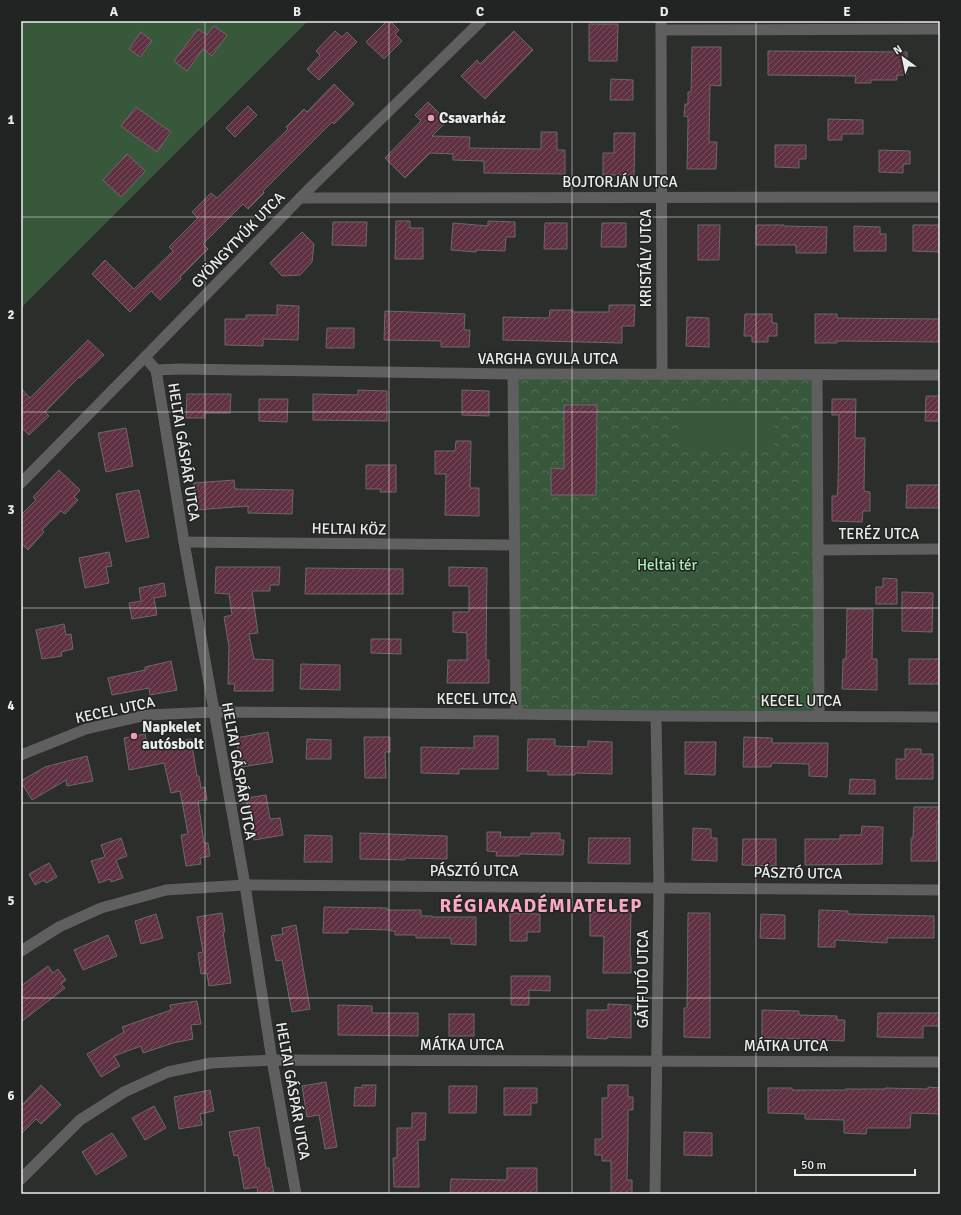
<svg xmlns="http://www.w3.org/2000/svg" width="961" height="1215" font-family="Signika,sans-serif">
<defs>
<pattern id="park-crowns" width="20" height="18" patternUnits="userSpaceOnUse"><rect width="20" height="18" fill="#38583c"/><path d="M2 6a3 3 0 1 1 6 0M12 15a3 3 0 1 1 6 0" fill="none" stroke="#557058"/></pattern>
<pattern id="building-hatch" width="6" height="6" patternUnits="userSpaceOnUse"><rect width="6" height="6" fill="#5f3142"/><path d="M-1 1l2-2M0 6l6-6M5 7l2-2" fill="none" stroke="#764f5d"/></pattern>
</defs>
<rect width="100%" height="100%" fill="#2b2e2b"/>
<polygon fill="url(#park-crowns)" points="513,374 817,375 819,716 516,714"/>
<g fill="#38583c">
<polygon points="21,21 308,21 21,308"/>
<polygon points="680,401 776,402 773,451 679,450"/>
</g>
<g fill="url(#building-hatch)" stroke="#6d686a">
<polygon points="387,21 390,21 399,30 395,34 402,41 384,59 366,42"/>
<polygon points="589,24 618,24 617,61 589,61"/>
<polygon points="214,26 227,35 212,56 203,49 187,71 174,61 198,29 207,35"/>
<polygon points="335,31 342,37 347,32 357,42 319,80 307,69 320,55 316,51"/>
<polygon points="514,31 533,50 485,99 461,76 477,60 480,64"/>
<polygon points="141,32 152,41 140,57 129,49"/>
<polygon points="692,47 721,47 721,86 710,85 709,142 717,142 716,169 687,169 688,123 688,117 684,116 685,104 688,104 688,92 691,92"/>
<polygon points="768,51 907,52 907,75 897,75 897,80 871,80 871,83 855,83 856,76 768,75"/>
<polygon points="611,79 633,80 633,100 610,100"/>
<polygon points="334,84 354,104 334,124 332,122 263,191 264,193 248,209 243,204 203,244 208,249 180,277 181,279 160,300 151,291 130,312 92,274 105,260 134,289 173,251 169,247 198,218 192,212 211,193 217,198 288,129 286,127 304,109 307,112"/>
<polygon points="428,102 447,121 432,136 470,137 469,148 541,149 541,132 557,132 557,150 565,150 565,174 484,173 484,161 453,160 453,154 430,153 405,178 385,158 421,121 415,115"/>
<polygon points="248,106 257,115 235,137 226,128"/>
<polygon points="136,107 171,132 157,152 121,126"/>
<polygon points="828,119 863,120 863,134 842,134 842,140 828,140"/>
<polygon points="614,133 635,133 634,175 603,175 603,153 614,153"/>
<polygon points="775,145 806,145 806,159 799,159 799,168 775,167"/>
<polygon points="879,150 910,151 910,164 903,164 903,173 879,172"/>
<polygon points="127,154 145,171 121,197 103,180"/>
<polygon points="396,221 410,221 410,228 423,228 423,259 395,259"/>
<polygon points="488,221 515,222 515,237 506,237 505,251 476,250 476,252 451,250 453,223 488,226"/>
<polygon points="333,222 367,222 366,246 332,245"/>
<polygon points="545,223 567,223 567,249 544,249"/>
<polygon points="602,223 626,223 626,247 601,247"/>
<polygon points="698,225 720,225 719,260 698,260"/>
<polygon points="756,225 784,225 784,226 827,227 826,253 796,253 796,245 756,245"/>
<polygon points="913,225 940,225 940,252 913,251"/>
<polygon points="854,226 880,227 880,234 886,234 886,251 854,251"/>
<polygon points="302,232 314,244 312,262 300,275 282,276 270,263"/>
<polygon points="277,305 299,306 298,340 263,339 263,346 225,345 225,319 246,319 246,315 277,315"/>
<polygon points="609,305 635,305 634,326 622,326 622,343 503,340 503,317 549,318 550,310 573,310 573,312 609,312"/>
<polygon points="385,311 465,314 464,330 470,330 469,347 441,347 441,341 384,340"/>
<polygon points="745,314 772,314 772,323 777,323 777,336 768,336 768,342 752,342 752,336 744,336"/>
<polygon points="815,314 837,314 837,318 940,319 940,342 837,341 837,343 815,343"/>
<polygon points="687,317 709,318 709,347 686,346"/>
<polygon points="327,328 354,328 354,348 326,348"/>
<polygon points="88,340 104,355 80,378 79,377 45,412 49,416 29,435 21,427 21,388 30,398"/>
<polygon points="358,390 387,391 387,421 313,420 313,394 358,395"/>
<polygon points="462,390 489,391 489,416 462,415"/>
<polygon points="187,394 231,394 230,413 205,413 205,418 186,418"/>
<polygon points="926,396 940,396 940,421 925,421"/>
<polygon points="259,399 288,399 287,422 259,421"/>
<polygon points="832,399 856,399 855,438 865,438 864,487 864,491 870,492 870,511 863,511 862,522 832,521 832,496 837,496 838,487 839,415 832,415"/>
<polygon points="564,405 597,405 596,495 551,495 551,468 564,469"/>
<polygon points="126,428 133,466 106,472 98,433"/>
<polygon points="456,441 471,441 470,488 479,488 479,516 445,515 446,474 435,474 435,451 455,451"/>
<polygon points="366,465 396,465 396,492 380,492 381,489 366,489"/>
<polygon points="59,470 80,490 74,497 78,500 65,514 61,511 42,530 44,532 28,550 21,543 21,515 36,500 33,497"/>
<polygon points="234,480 235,489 293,490 292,514 248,513 248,506 196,510 194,483"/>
<polygon points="907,485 940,485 940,508 906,508"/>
<polygon points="139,490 149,537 126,542 116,494"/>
<polygon points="109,552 112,566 106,567 109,583 85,588 79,558"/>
<polygon points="216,567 280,567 279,585 270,585 270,591 252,591 258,633 249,634 254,659 273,660 273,691 234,691 235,684 228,684 229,647 224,617 232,615 229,594 215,593"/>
<polygon points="449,567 487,568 486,660 489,660 489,683 447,683 448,660 467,660 467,633 453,632 453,612 469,612 469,586 449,586"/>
<polygon points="306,568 403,569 403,594 305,594"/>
<polygon points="883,578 897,579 897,604 876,604 876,587 883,587"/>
<polygon points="164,583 166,596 154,598 157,615 132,619 129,603 141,601 139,588"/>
<polygon points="902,592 933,593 932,632 902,631"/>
<polygon points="847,609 873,609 872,659 877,659 877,690 842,689 843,659 846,659"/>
<polygon points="64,624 66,635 71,634 73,649 61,652 62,656 42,659 36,630"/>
<polygon points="371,639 401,639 401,654 371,653"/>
<rect x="909" y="659" width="31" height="25"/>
<polygon points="171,661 177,690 150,695 149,688 112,695 108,678 145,670 145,667"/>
<polygon points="301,664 340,665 340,690 300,689"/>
<polygon points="268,732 273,762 241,767 236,738"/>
<polygon points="145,734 148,747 191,739 197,776 199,776 201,788 205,787 207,800 198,801 204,843 208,843 210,856 200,858 201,864 186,866 181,835 188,834 180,791 171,793 164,763 129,770 124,738"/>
<polygon points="474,736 498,736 498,769 459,769 459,774 421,773 421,747 474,748"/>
<polygon points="364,737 390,737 390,752 385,752 386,778 365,778"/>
<polygon points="744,737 772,738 772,743 828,743 827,777 809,776 809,764 772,763 771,767 743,767"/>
<polygon points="307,739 331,740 331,759 306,759"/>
<polygon points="528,739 555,739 555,746 588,747 588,741 612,742 612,774 575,773 575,775 548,775 548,771 527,771"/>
<polygon points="685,742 716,742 715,775 685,774"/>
<polygon points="905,749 921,749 921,754 933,754 933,779 896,779 896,759 905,759"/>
<polygon points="87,756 93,781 67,786 66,780 32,800 21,782 21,781 45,767"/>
<polygon points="850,779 875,780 875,794 849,794"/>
<polygon points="266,795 270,819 280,818 283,835 254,840 246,798"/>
<polygon points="914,807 940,807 940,822 937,822 937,861 911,861 911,838 913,838"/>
<polygon points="862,826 883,827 882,864 805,865 805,839 840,839 840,835 861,835"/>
<polygon points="693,828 711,829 711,838 717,838 717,861 692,860"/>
<polygon points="487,832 501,832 500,837 531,837 531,833 560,833 560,840 564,840 563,855 519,854 519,856 496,856 497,852 487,851"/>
<polygon points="360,833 447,836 447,859 405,858 405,860 360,859"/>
<polygon points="305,835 332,836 332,862 304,862"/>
<polygon points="121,838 127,856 116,860 123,878 111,882 110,879 99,883 91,861 105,857 101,845"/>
<polygon points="589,838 630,838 630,864 588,863"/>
<polygon points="743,839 776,839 776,866 742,865"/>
<polygon points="49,863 57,877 46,883 44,880 35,885 29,874"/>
<polygon points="324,907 387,908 387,910 421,910 421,916 432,916 432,917 476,917 476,945 451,944 451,938 416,938 416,935 395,935 395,931 391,931 391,930 348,929 348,933 323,933"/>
<polygon points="819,910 848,911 848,914 934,916 934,938 887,938 887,943 835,940 835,947 818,947"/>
<polygon points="590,912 631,912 630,957 631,957 631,973 603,973 604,936 590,936"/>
<polygon points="222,913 225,932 223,932 231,983 209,986 207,973 201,974 198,953 203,952 197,917"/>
<polygon points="510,913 540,914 540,932 527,932 527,941 510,941"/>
<polygon points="688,913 710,913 710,1038 684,1037 684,1008 687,1008"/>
<polygon points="156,914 163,938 141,944 135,921"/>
<polygon points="761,914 785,915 785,939 760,938"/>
<polygon points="296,925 310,1009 292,1012 282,960 276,961 271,936 283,934 282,928"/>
<polygon points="108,935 117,956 83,970 74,950"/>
<polygon points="48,966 53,973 58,969 66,980 61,984 65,988 21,1022 21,986"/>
<polygon points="511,976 550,976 550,991 529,990 529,1005 511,1005"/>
<polygon points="197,1001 201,1024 191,1025 193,1039 173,1043 143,1053 141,1046 114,1056 120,1066 101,1077 87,1054 124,1032 122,1027 171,1010 170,1005"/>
<polygon points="608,1004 631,1005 631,1038 607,1037 607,1039 587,1038 587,1010 608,1010"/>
<polygon points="338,1005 372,1006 372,1013 418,1013 418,1036 338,1035"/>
<polygon points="762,1010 799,1011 799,1015 837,1016 837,1020 845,1020 844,1041 818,1040 818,1039 762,1038"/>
<polygon points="878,1013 940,1013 940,1026 923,1026 923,1038 877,1037"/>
<rect x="449" y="1014" width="25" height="22"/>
<polygon points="326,1082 337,1147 325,1149 319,1115 307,1117 302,1086"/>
<polygon points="41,1085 61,1105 41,1124 36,1119 21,1134 21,1106"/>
<polygon points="362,1085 376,1085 375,1106 354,1106 355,1087 362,1088"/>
<polygon points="608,1085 628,1085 628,1097 633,1097 633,1110 628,1110 628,1134 627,1180 632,1180 632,1194 611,1194 611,1161 602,1161 602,1155 595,1155 595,1139 602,1139 602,1098 608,1098"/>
<polygon points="449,1086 477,1086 476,1113 449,1113"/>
<polygon points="928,1087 940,1088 940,1114 911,1113 910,1128 867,1128 866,1134 844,1133 844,1120 805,1119 805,1114 768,1113 768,1088 792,1088 792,1090 845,1090 845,1089 885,1089 885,1088 928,1089"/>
<polygon points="504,1088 537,1088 537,1103 531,1103 531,1115 504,1115"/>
<polygon points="210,1090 214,1111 200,1114 202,1125 179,1129 174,1097"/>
<polygon points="154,1106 166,1128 145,1140 132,1118"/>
<polygon points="412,1113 426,1113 425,1140 418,1140 419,1187 394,1187 393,1158 397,1158 397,1128 412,1128"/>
<polygon points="259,1127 266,1168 269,1168 274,1194 258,1194 257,1187 244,1189 238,1155 234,1156 229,1132"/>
<polygon points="684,1132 712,1133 712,1156 684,1155"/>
<polygon points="112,1133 127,1156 96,1175 82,1152"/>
<polygon points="507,1168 537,1168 537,1194 450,1194 451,1179 507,1180"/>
</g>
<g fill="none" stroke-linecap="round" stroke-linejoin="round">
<g stroke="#5e5f5e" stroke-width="11">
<polyline points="661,21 662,374"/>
<polyline points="661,30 940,29"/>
<polyline points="300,198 940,197"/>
<polyline points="145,357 156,370 184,542 245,885 272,1060 296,1194"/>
<polyline points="156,370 180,369 513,374 940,375"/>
<polyline points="513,374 516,714"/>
<polyline points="817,375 819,716"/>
<polyline points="184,542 514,545"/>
<polyline points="818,550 940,549"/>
<polyline points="21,755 86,729 147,715 213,712 516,714 656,716 940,717"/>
<polyline points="21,951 59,927 101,908 166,890 245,885 940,890"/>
<polyline points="21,1179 80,1120 124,1092 168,1072 211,1063 272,1060 940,1062"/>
<polyline points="655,1194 659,887 656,716"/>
</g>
<polyline stroke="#5e5f5e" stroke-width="11" points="21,483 145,357 306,192 481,21"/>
</g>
<path fill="none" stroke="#ebedeb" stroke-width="1" stroke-opacity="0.55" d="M 205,21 L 205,1194M 389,21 L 389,1194M 572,21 L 572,1194M 756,21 L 756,1194M 21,217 L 940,217M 21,412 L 940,412M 21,608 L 940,608M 21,803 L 940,803M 21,998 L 940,998"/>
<g fill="#ef9ab8" stroke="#212422" stroke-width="1.5">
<circle cx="431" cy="118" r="4"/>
<circle cx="134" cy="736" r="4"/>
</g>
<g text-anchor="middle" stroke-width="3" stroke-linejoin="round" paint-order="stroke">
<g font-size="15" font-weight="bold" fill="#ebedeb" stroke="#212422" text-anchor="start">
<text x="439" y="123">Csavarház</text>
<text x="142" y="732">Napkelet<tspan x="142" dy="17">autósbolt</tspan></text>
</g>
<g font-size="15" fill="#ebedeb" stroke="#212422">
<text x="620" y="187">BOJTORJÁN UTCA</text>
<text transform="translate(238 240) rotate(-46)" y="5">GYÖNGYTYÚK UTCA</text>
<text transform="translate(646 258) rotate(-90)" y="5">KRISTÁLY UTCA</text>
<text x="548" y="364">VARGHA GYULA UTCA</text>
<text transform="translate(184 452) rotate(81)" y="5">HELTAI GÁSPÁR UTCA</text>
<text transform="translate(349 529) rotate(1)" y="5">HELTAI KÖZ</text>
<text x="879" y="539">TERÉZ UTCA</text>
<text x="477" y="704">KECEL UTCA</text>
<text x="801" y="706">KECEL UTCA</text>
<text transform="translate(115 710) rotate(-12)" y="5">KECEL UTCA</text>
<text transform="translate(239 771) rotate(80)" y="5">HELTAI GÁSPÁR UTCA</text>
<text x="474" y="876">PÁSZTÓ UTCA</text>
<text transform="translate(798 873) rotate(1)" y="5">PÁSZTÓ UTCA</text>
<text transform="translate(643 979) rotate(-90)" y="5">GÁTFUTÓ UTCA</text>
<text x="462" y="1050">MÁTKA UTCA</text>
<text x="786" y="1051">MÁTKA UTCA</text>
<text transform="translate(293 1091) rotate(80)" y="5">HELTAI GÁSPÁR UTCA</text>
</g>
<g font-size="15" fill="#adecb3" stroke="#212422">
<text x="667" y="570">Heltai tér</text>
</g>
<g font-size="19" font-weight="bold" letter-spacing="1" fill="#f8a8c4" stroke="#212422">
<text x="541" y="912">RÉGIAKADÉMIATELEP</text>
</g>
</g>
<rect width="961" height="1215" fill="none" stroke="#212422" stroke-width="44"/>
<g transform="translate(903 58) rotate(327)" stroke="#212422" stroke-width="3" paint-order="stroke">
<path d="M0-3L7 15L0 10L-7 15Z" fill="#ebedeb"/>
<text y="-6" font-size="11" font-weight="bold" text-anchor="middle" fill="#ebedeb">N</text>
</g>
<path d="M795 1169v6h120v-6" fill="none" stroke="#ebedeb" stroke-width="2"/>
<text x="801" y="1169" font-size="12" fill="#ebedeb" stroke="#212422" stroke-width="3" paint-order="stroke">50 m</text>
<rect x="22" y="22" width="917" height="1171" fill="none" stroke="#ebedeb" stroke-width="1.5"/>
<g font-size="13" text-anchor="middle" font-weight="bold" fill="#ebedeb">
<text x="114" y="16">A</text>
<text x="297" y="16">B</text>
<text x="480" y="16">C</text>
<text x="664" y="16">D</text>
<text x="847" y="16">E</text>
<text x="11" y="124">1</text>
<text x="11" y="319">2</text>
<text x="11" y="514">3</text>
<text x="11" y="710">4</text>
<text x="11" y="905">5</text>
<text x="11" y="1100">6</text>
</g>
</svg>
